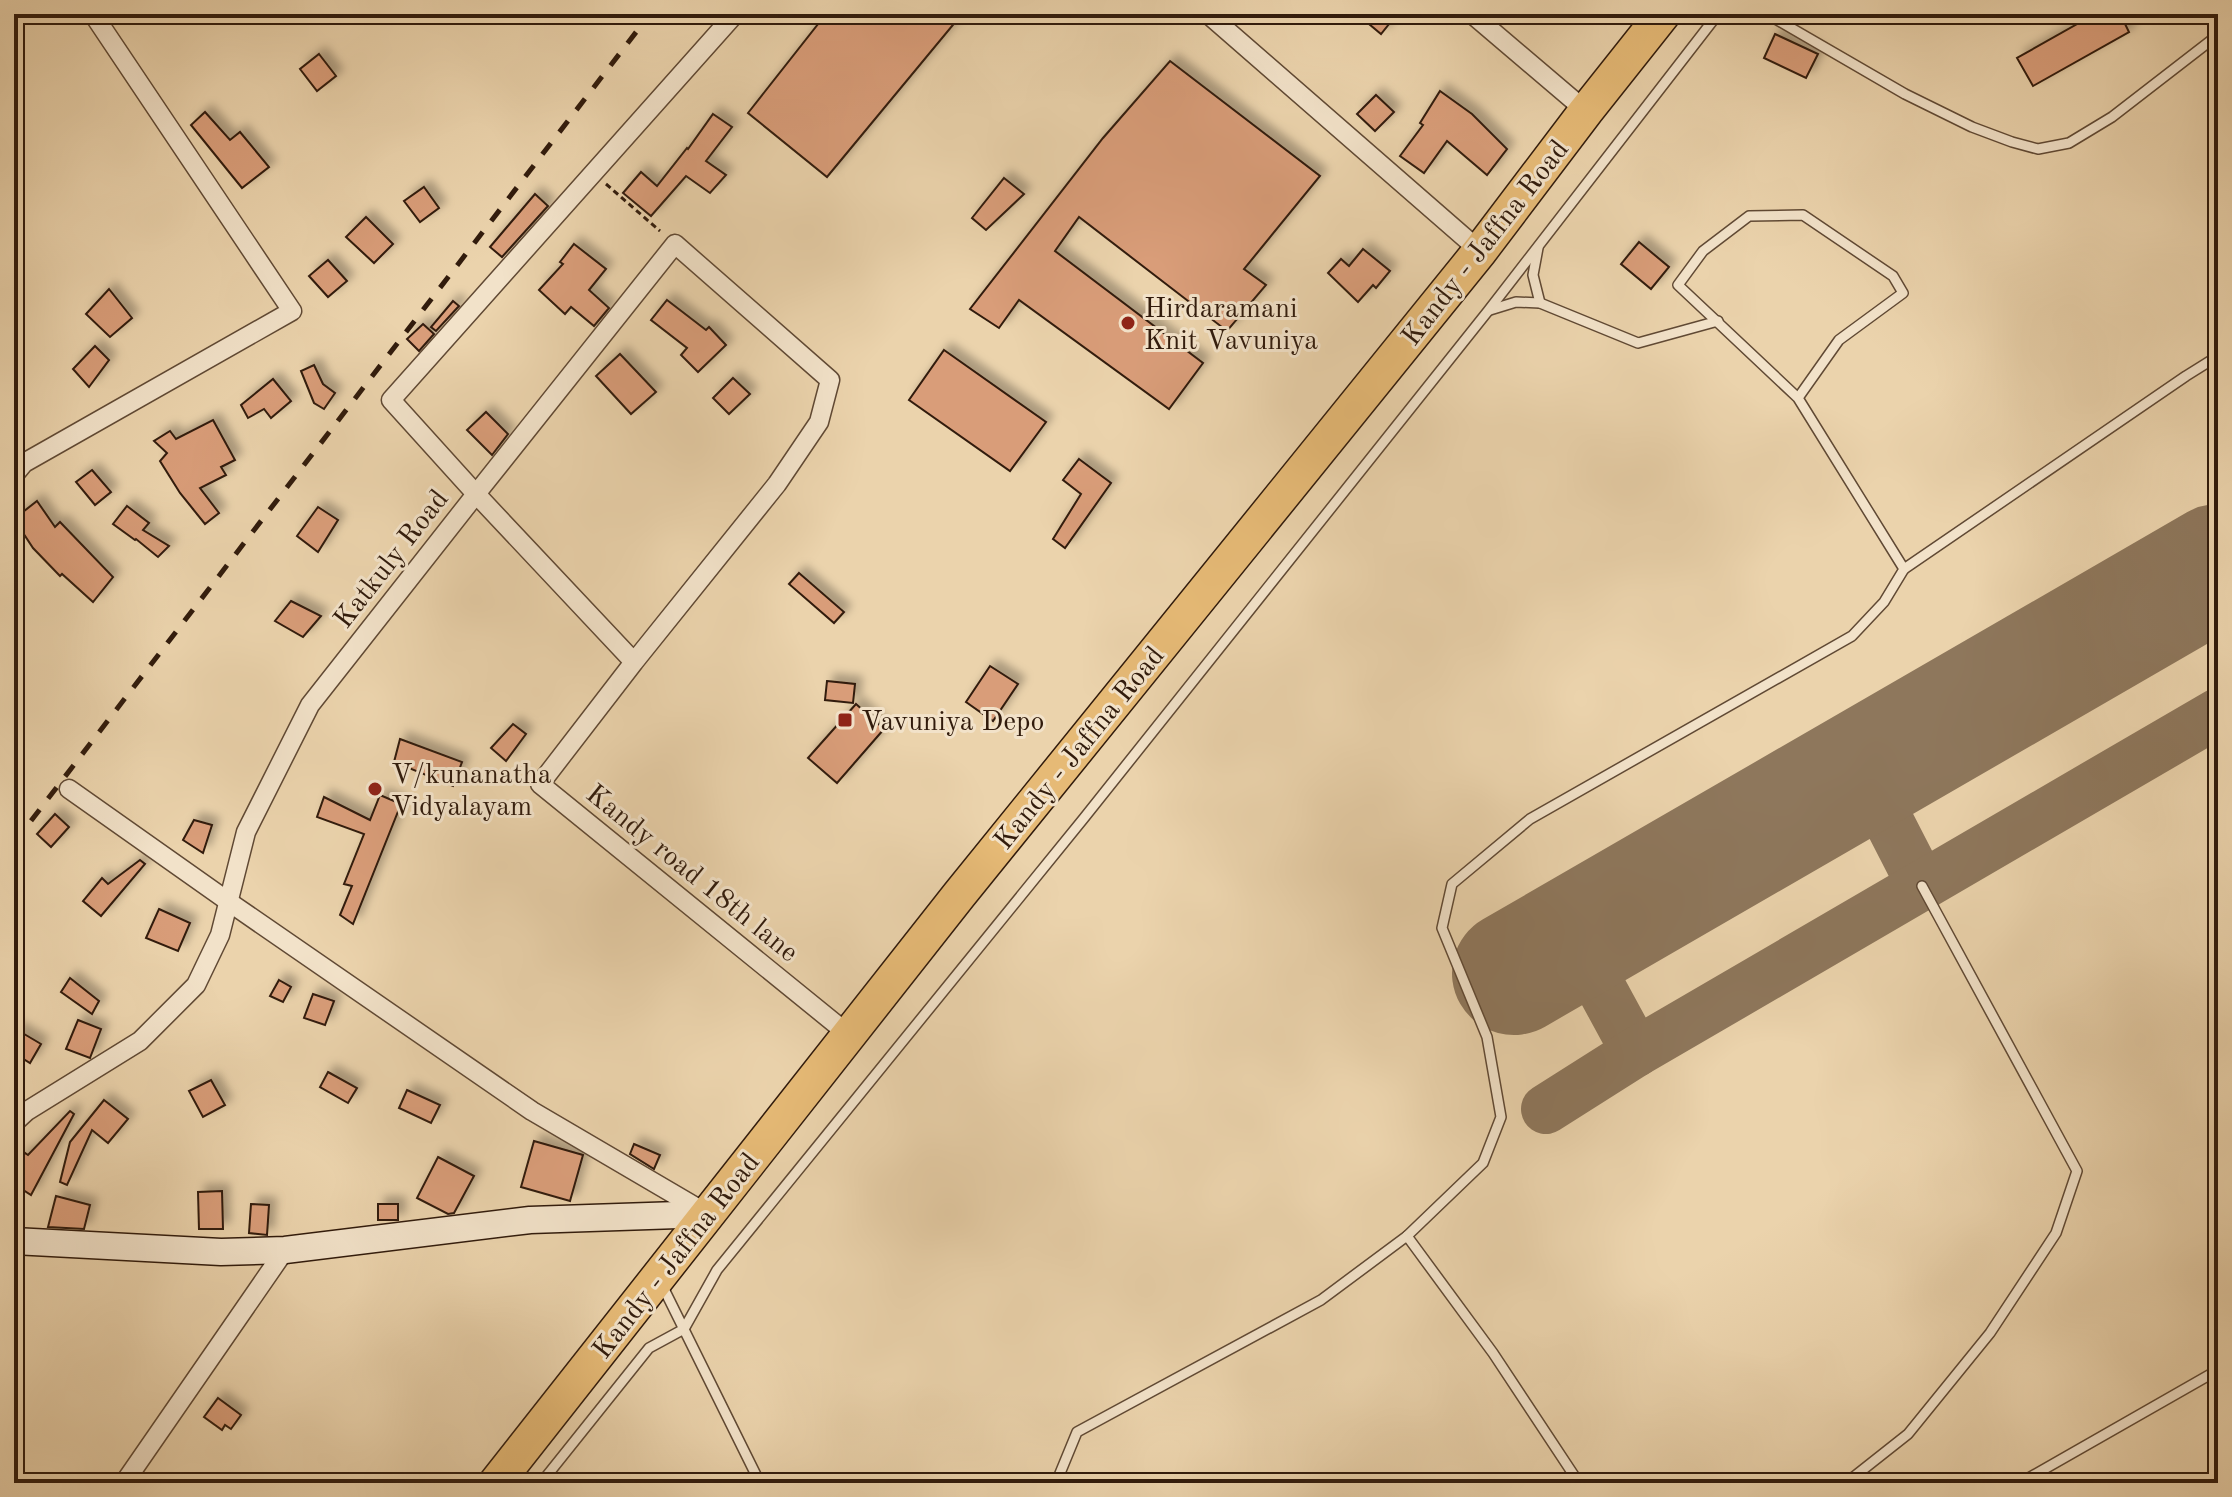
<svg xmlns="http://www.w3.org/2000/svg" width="2232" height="1497" font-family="'Old Standard TT',serif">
<defs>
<filter id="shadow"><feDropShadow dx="7" dy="-7" stdDeviation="4" flood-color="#0004"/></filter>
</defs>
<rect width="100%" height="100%" fill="#ebd3ac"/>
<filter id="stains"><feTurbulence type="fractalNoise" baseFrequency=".0025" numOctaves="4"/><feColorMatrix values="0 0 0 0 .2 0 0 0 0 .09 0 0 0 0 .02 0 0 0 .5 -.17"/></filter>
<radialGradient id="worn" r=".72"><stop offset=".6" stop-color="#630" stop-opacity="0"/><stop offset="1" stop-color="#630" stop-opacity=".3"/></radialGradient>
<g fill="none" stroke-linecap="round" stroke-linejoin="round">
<g stroke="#8e775c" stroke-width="50">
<polyline points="1863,771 1922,886"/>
<polyline points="1574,938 1636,1052"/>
<polyline points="1546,1109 1636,1052 2218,713"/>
</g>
<polyline stroke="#8e775c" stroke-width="124" points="1514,973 2218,566"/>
</g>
<g fill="#d99d79" stroke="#311b0c" stroke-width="2" filter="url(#shadow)">
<polygon points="826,14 962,14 827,177 748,113"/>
<polygon points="1357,14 1397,14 1381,34"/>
<polygon points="2095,14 2143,14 2125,24 2129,32 2033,86 2017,58"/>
<polygon points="1775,34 1818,54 1806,78 1764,58"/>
<polygon points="319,54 336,76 317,91 300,69"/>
<polygon points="1170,61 1320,176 1244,269 1266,285 1227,331 1079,217 1055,251 1203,363 1169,409 1019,300 999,328 970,309 1103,138"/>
<polygon points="1440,91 1472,114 1507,149 1487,175 1447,141 1424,173 1400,156 1423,125 1420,123"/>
<polygon points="1376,95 1394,112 1375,131 1357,114"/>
<polygon points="205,112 230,140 240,132 269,167 242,188 191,125"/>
<polygon points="713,114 732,127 706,161 726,175 710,193 686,176 651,216 623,193 641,172 657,186 687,148 688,149"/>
<polygon points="1004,178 1024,194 986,230 972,218"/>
<polygon points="424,187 439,208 420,222 404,201"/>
<polygon points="535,194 548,206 502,257 490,247"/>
<polygon points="366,217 393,244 374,263 346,237"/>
<polygon points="1639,242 1669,267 1651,289 1621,264"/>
<polygon points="574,244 606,269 589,290 609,308 594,326 571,307 565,314 539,290 563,264 560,262"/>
<polygon points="1363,249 1390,271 1376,288 1373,285 1358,302 1328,273 1341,259 1349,266"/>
<polygon points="328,260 347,281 328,297 309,276"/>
<polygon points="109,289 132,318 110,337 86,314"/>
<polygon points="667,300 706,330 709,327 726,345 698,372 681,355 687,348 651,320"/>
<polygon points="453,301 459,306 436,331 431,327"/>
<polygon points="423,324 434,334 419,351 407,339"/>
<polygon points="95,346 109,360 89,387 73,369"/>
<polygon points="944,350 1046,422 1010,471 909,400"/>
<polygon points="620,354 656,392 631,414 596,376"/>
<polygon points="314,365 323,384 335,393 324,409 314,403 301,371"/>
<polygon points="733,378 750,394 729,414 713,398"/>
<polygon points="273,379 291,401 271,418 264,409 248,418 241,405"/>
<polygon points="486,412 508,434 492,455 467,430"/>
<polygon points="213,420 235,460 221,467 226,475 200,488 219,513 205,524 180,493 160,461 167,453 154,441 170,431 176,439"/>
<polygon points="1079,459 1111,483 1065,548 1053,539 1081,494 1063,480"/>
<polygon points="92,470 111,492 95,505 76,482"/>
<polygon points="37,501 55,527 60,522 113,577 93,602 62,574 60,576 33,548 14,519"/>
<polygon points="127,506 149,523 143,530 169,546 158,557 136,539 135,540 113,524"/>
<polygon points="318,507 338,520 318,552 297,536"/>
<polygon points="799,573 844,612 834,623 789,584"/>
<polygon points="291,601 321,616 303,637 275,621"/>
<polygon points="990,666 1018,684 993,721 966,702"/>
<polygon points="827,681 855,684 853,703 825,700"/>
<polygon points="856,704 884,729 837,783 808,758"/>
<polygon points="513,724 526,734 506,761 491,748"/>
<polygon points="400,739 462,762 453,786 394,762"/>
<polygon points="380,795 401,804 353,924 340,915 352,886 344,884 364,834 317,817 324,797 370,820"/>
<polygon points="55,814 69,827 51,847 37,834"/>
<polygon points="194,820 212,825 203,853 183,840"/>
<polygon points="140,860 145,864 101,916 83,901 102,878 108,884"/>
<polygon points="159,909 190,923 178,951 146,938"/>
<polygon points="70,978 99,1001 92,1014 61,992"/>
<polygon points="279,980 291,987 283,1002 270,996"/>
<polygon points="313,994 334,1001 325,1025 304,1018"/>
<polygon points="78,1020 101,1029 90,1058 66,1049"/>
<polygon points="14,1028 41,1044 30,1063 14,1053"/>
<polygon points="328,1072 357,1088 348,1103 320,1087"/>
<polygon points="211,1080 225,1105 203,1117 189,1091"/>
<polygon points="407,1090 440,1105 431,1123 399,1108"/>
<polygon points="104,1100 128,1119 108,1143 92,1130 67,1185 60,1182 70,1142"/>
<polygon points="70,1111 74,1114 31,1195 14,1184 14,1170 25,1153 28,1155"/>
<polygon points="534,1141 583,1155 570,1201 521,1187"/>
<polygon points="634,1144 660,1155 654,1169 630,1154"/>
<polygon points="438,1157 474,1176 454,1213 448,1214 417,1198"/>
<polygon points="222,1191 223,1229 199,1229 198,1192"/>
<polygon points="56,1196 90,1205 84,1229 48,1227"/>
<polygon points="251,1204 269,1205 267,1235 249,1233"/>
<rect x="378" y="1204" width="20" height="16"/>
<polygon points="218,1398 241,1415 231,1429 225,1425 222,1430 204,1417"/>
</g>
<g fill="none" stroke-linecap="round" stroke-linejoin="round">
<defs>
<g id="lane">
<polyline points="1767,14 1905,94 1972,127 2012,142 2038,149 2069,143 2112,117 2218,35"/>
<polyline points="1538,248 1533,275 1540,303"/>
<polyline points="1490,310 1516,302 1540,303 1638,343 1718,321"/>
<polyline points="1904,569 2186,376 2218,356"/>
<polyline points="1407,1236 1493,1353 1579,1483"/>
<polyline points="662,1285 760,1483"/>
<polyline points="541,1483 649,1348 684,1329 717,1270 1084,818 1488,311 1718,14"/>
<polyline points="1056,1483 1077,1432 1321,1300 1407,1236 1483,1163 1501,1117 1487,1037 1442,928 1452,884 1530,819 1852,636 1884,602 1904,569 1798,398 1678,285 1703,251 1749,216 1803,215 1893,276 1903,293 1839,340 1798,398"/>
<polyline points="1846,1483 1908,1434 1990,1333 2056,1233 2077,1171 1922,886"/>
<polyline points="2020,1483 2218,1370"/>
</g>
<g id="street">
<polyline points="1208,14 1480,251"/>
<polyline points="1472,14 1586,111"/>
<polyline points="14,475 24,463 292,311 93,14"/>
<polyline points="634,662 777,484 819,422 830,380 675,244 476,494 634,662 540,784 848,1034"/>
<polyline points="69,789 229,902 532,1111 706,1213"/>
<polyline points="14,1123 27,1111 140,1041 196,985 220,935 246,832 310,705 476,494 391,400 735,14"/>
<polyline points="124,1483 285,1250"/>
</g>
<polyline id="secondary" points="14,1241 221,1252 285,1250 530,1220 708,1214"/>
<polyline id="highway" points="496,1483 959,895 1480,251 1586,111 1663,14"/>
</defs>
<use href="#lane" stroke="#604934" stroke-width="12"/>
<use href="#street" stroke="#604934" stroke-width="21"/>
<use href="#secondary" stroke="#311b0c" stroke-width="29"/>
<use href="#highway" stroke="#311b0c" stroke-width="37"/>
<polyline stroke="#311b0c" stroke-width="3" stroke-dasharray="6 4" stroke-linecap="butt" points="606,184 660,231"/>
<use href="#lane" stroke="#f2e2c9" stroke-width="9"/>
<use href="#street" stroke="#f2e2c9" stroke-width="18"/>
<use href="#secondary" stroke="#f2e2c9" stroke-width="26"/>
<use href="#highway" stroke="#e6ba76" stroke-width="34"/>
<polyline stroke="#311b0c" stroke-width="5" stroke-dasharray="14 14" stroke-linecap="butt" points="14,843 650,14"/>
</g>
<g fill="#8f2418" stroke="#f2e2c9" stroke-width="3">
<circle cx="1128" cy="323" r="8"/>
<rect x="837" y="712" width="16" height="16" rx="4"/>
<circle cx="375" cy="789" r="8"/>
</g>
<g text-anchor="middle" stroke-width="6" stroke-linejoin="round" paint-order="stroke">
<g font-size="28" fill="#311b0c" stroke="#f2e2c9">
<text transform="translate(1484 242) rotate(-52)" y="10">Kandy - Jaffna Road</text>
<text transform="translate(390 558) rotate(-52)" y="10">Katkuly Road</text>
<text transform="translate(1078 747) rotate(-51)" y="10">Kandy - Jaffna Road</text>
<text transform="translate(693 872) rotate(39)" y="10">Kandy road 18th lane</text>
<text transform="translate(675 1255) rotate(-52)" y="10">Kandy - Jaffna Road</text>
</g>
<g font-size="28" fill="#311b0c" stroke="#f2e2c9" text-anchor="start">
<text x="1144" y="317">Hirdaramani<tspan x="1144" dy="32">Knit Vavuniya</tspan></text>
<text x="861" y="730">Vavuniya Depo</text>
<text x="391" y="783">V/kunanatha<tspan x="391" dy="32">Vidyalayam</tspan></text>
</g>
</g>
<rect width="2232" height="1497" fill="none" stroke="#ebd3ac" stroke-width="48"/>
<rect x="16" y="16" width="2200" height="1465" fill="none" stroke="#311b0c" stroke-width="4"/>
<rect x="24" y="24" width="2184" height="1449" fill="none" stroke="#311b0c" stroke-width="2"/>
<rect width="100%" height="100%" filter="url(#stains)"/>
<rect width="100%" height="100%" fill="url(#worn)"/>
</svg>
